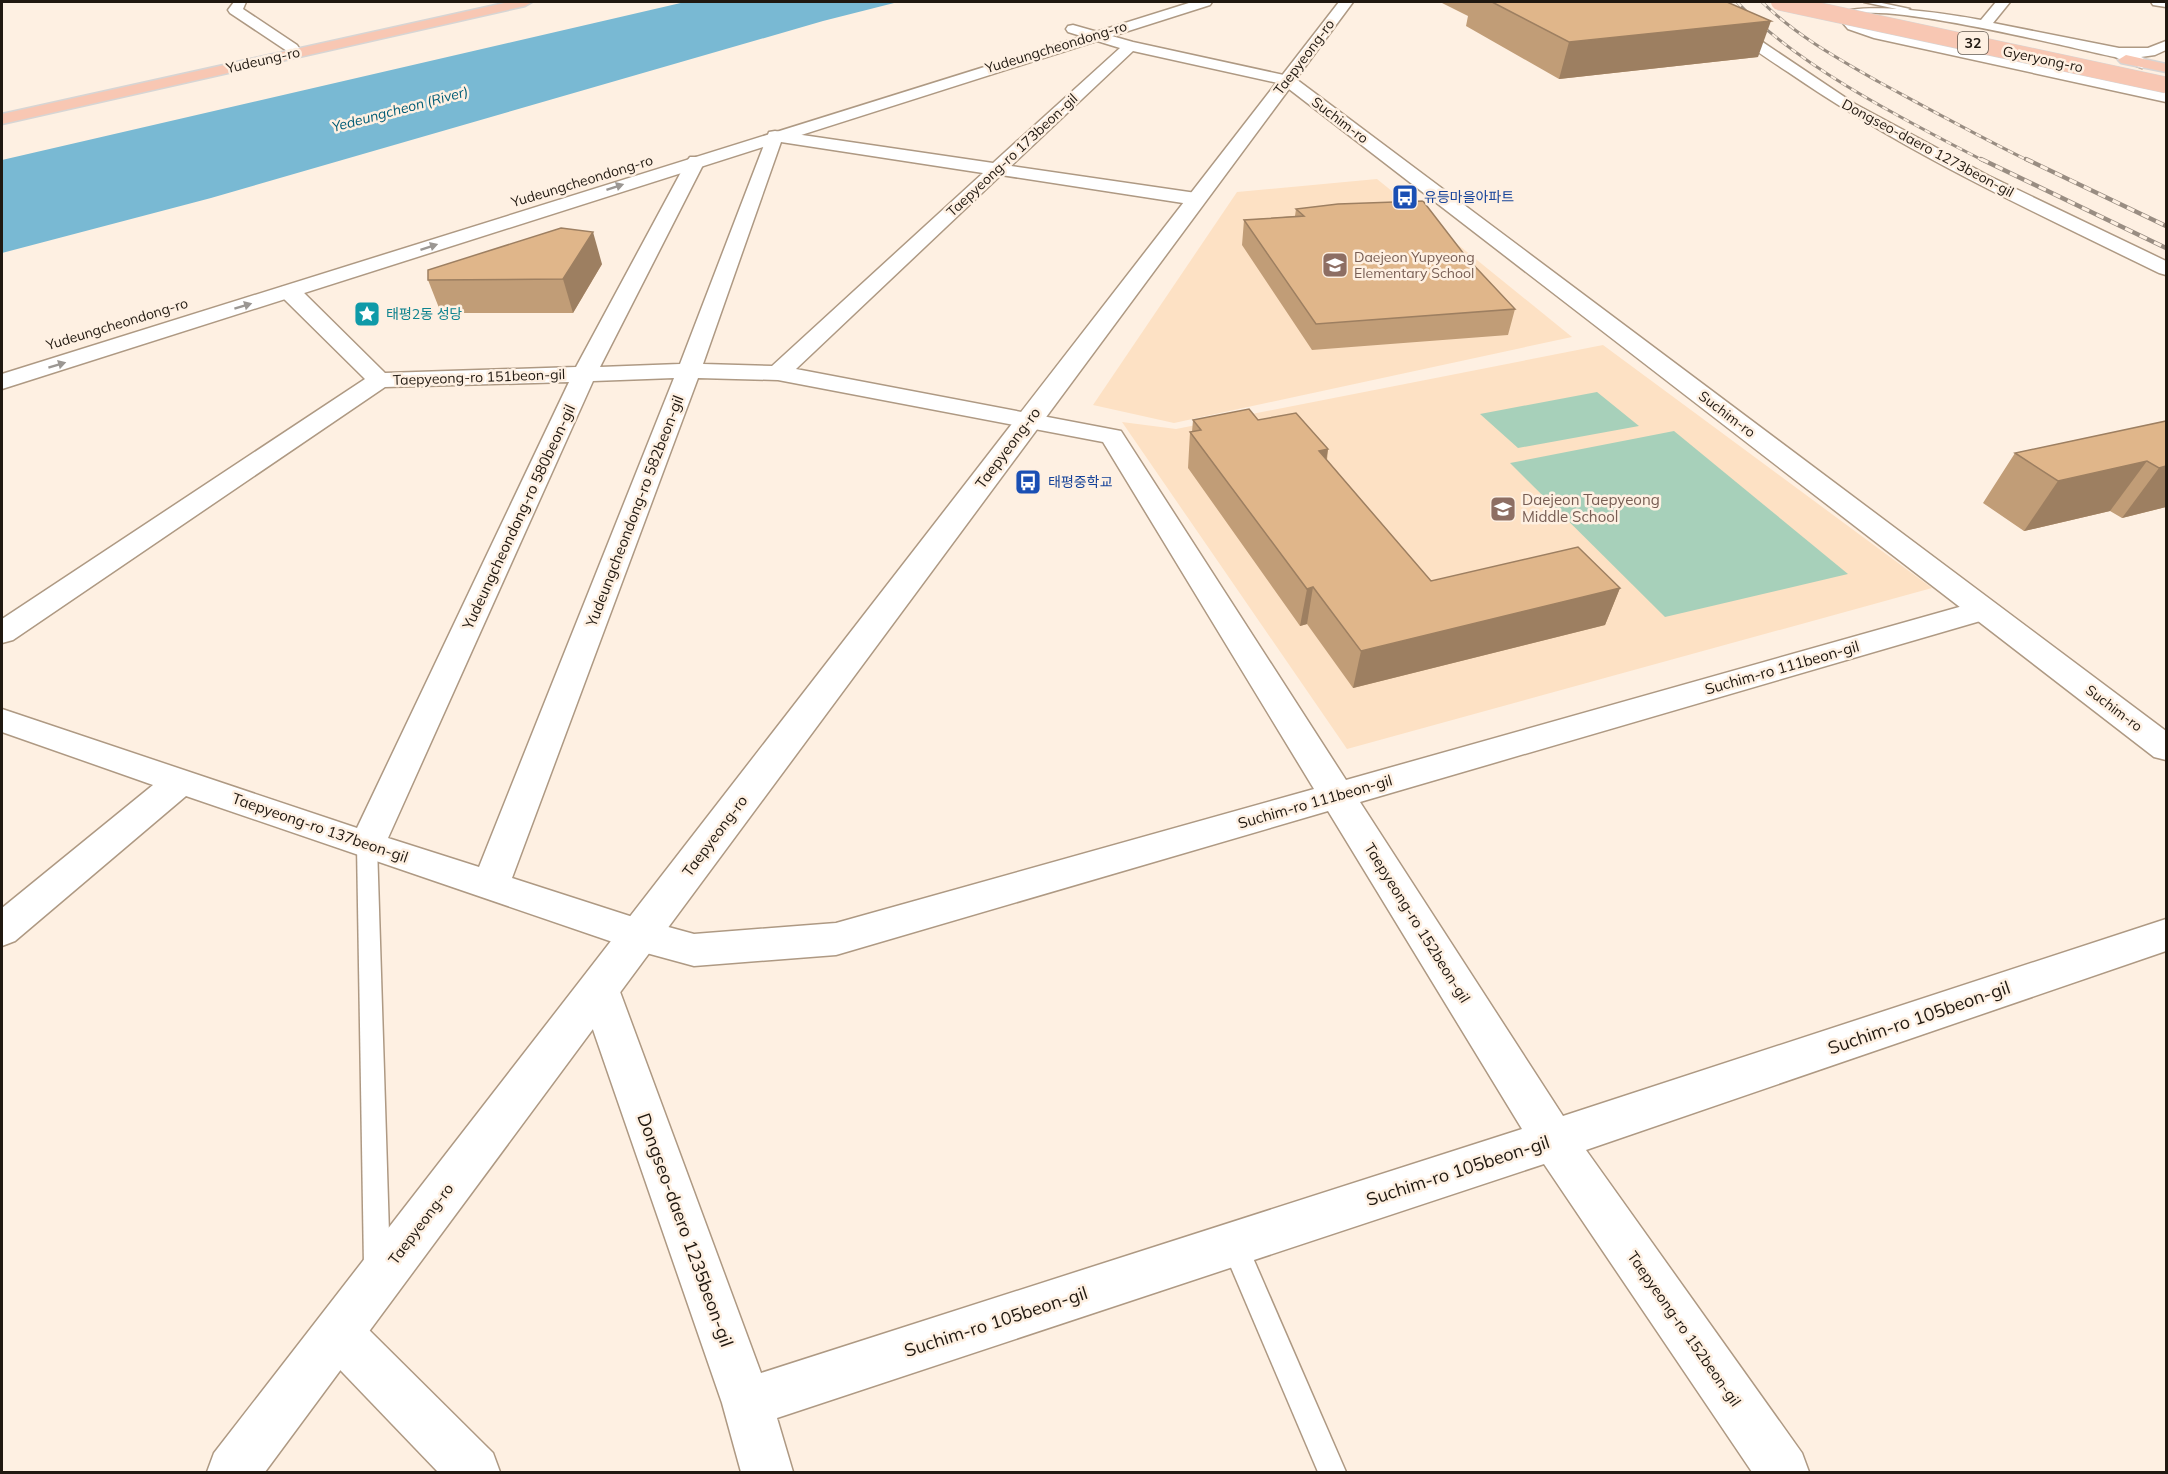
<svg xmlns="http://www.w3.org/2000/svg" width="2168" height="1474" font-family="Mulish,'Noto Sans KR',sans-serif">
<rect width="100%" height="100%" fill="#fef0e2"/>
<g fill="#fde1c4">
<polygon points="1377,179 1572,337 1174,423 1093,405 1237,192"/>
<polygon points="1603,345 1932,588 1347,749 1122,422 1176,429"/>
</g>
<g fill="#a7d0ba">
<polygon points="1597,392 1639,426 1518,448 1480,414"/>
<polygon points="1674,431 1848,574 1665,617 1510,463"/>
</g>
<polygon fill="#79b9d3" points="685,2 898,2 823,21 211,198 2,253 2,160"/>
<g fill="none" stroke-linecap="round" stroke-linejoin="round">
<defs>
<g id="lane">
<polygon points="1864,2 1877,2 1910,9 1906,11"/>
<polygon points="367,837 374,840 377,845 390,1266 386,1275 377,1279 368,1275 364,1266 357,845 360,840"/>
<polygon points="1234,1231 1243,1235 1346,1472 1318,1472 1221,1244 1225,1235"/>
</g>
<g id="street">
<polygon points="234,2 246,2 243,9 297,45 299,48 297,51 287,51 230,13 228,10"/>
<path d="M 1699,2 L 1714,2 L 1764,43 L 1855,104 L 1989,176 L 2166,261 L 2166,275 L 2159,273 C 2032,211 1904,152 1788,72 C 1762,55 1718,26 1699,2 Z"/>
<path d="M 1996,2 L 2010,2 L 1993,23 L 2119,48 L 2148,48 L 2166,41 L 2166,50 L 2155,55 L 2141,57 L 2150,63 L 2142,68 L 2115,57 C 2072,48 1879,0 1851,16 L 1858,23 L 1882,31 L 2166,92 L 2166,102 L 1874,38 L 1848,29 L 1836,15 C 1860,0 1949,14 1981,20 Z"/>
<polygon points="2151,2 2166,2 2166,7 2153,5"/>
<path d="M 1073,25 L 1133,42 L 1293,77 L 1295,80 L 1287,85 L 1133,51 L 1011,166 L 1196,193 L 1203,195 L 1205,199 L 1203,203 L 1196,205 L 1001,175 L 796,369 L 1121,431 L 1346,780 L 1984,600 L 1994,603 L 1999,610 L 1994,617 L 1360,802 L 1563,1116 L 2166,919 L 2166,951 L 1586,1150 L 1802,1453 L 1809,1472 L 1752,1472 L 1544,1164 L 777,1418 L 793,1472 L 741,1472 L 722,1403 L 579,989 L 585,977 L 599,972 L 613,977 L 619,989 L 761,1373 L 1522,1129 L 1328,811 L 836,955 L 694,966 L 639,951 L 186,796 L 15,941 L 2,946 L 2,908 L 153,785 L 2,732 L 2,709 L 357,828 L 569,382 L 385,387 L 13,640 L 2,643 L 2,619 L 365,379 L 282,297 L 279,292 L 282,287 L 290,286 L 298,287 L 385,373 L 576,367 L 687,161 L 690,157 L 702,157 L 705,161 L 600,367 L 680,364 L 769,132 L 775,131 L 993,163 L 1120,48 L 1068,32 L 1066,29 L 1068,26 ZM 781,142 L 983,173 L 772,366 L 703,364 ZM 674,378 L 479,867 L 388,838 L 593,381 ZM 698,378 L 778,380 L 1103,442 L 1314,789 L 836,923 L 694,934 L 639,919 L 512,878 Z"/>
<polygon points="338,1309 355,1316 493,1453 500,1472 438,1472 321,1350 314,1333 321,1316"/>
</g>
<g id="secondary">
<polygon points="1192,2 1212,2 1210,5 2,389 2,374"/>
<polygon points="1339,2 1353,2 1296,79 2166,731 2166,760 2154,757 1289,89 265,1472 207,1472 214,1453"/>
</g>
<g id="primary">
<polygon points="509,2 532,2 525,6 2,124 2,114"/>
<polygon points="2126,55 2166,64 2166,72 2121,63 2118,60"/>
</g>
</defs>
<use href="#lane" stroke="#ae9983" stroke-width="3"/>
<use href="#street" stroke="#ae9983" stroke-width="3"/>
<use href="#secondary" stroke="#ae9983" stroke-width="3"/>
<use href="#primary" stroke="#d7d5d4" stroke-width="3"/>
<use href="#lane" fill="#fff" fill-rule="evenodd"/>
<use href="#street" fill="#fff" fill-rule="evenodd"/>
<use href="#secondary" fill="#fff" fill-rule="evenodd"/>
<use href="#primary" fill="#f8c7b3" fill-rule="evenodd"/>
<defs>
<g id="rail-far1">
<path d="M 1737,2 C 1799,67 1905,120 1984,161"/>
<path d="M 1762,2 C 1797,36 1837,58 1879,82 C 1929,109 1978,136 2029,161"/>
</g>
<g id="rail">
<polyline points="1981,159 2166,248"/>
<polyline points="2026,159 2166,226"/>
</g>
</defs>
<use href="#rail-far1" stroke="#998d82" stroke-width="3"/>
<use href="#rail" stroke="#998d82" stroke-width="4.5"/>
<use href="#rail-far1" stroke="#fef0e2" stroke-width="2" stroke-dasharray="6" stroke-linecap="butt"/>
<use href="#rail" stroke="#fef0e2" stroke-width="3" stroke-dasharray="8" stroke-linecap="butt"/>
<defs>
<polyline id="primary-bridge" points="1779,2 2166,85"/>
</defs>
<use href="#primary-bridge" stroke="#d7d5d4" stroke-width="17" stroke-linecap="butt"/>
<use href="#primary-bridge" stroke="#f8c7b3" stroke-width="16"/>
</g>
<g fill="#c19d77">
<polygon points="1440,2 1727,2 1758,57 1559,79 1466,26 1468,16"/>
<polygon points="1296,209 1467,258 1515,309 1508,335 1312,350 1242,245 1244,220 1295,216"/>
<polygon points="602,264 573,313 441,313 428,280"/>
<polygon points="1193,420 1258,420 1328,449 1327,460 1431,581 1620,588 1605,625 1353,688 1307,624 1300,626 1188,468 1190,432 1192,432"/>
<polygon points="2166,421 2166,507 2122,518 2110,511 2024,531 1983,503 2015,453"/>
</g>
<g fill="#9d7f61">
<polygon points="1771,21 1758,57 1559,79 1569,42"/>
<polygon points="593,232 602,264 573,313 563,279"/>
<polygon points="1328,449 1322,485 1319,451"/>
<polygon points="2147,461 2110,511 2024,531 2058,481"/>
<polygon points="2166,466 2166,507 2122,518 2159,468"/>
<polygon points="1313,587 1307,624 1300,626 1307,589"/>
<polygon points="1620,588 1605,625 1353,688 1361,651"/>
</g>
<g fill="#e0b68a" stroke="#9d7f61" stroke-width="1.5">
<polygon points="1492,2 1727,2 1771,21 1569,42"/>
<polygon points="1423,201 1467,258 1515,309 1316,324 1244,220 1304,216 1296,209 1338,204"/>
<polygon points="561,228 593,232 563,279 428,280 428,270"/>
<polygon points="1249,409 1258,420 1296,413 1328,449 1319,451 1431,581 1578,547 1620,588 1361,651 1313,587 1307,589 1190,432 1201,430 1193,420"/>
<polygon points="2166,421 2166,466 2159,468 2147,461 2058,481 2015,453"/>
</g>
<defs><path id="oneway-solid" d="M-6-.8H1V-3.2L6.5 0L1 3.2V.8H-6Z" transform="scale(1.5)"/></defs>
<g fill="#9b9793">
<use href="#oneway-solid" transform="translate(615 187) rotate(-18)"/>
<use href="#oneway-solid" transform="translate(429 247) rotate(-18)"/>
<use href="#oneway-solid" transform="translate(243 306) rotate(-17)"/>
<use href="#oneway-solid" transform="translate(57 365) rotate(-17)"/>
</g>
<defs>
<symbol id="bus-square" viewBox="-11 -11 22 22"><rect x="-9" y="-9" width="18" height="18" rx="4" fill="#1a4fb4" stroke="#fef0e2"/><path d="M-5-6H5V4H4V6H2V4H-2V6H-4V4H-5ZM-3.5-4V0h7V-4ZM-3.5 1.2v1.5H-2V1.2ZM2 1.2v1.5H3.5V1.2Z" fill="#fff"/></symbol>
<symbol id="school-square" viewBox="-11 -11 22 22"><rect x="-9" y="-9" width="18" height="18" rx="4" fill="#8d6e63" stroke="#fef0e2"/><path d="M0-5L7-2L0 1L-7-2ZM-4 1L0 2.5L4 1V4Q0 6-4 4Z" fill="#fff"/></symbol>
<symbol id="sight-square" viewBox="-11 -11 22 22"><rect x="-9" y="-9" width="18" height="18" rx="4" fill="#0f9aa8" stroke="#fef0e2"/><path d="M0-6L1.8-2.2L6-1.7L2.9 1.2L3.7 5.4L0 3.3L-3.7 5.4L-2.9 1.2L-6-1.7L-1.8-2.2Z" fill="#fff"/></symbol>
</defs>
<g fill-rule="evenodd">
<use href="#bus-square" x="1390" y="182" width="30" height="30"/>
<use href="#school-square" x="1320" y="250" width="30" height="30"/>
<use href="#sight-square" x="352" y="299" width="30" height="30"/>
<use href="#bus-square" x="1013" y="467" width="30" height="30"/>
<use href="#school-square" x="1488" y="494" width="30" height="30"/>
</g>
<g text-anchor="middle" stroke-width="5" stroke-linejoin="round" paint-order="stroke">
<rect fill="#fef0e2" stroke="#63594f" stroke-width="1.5" x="1958" y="32" width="30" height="22" rx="4.5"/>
<g font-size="14" font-weight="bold" fill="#201810">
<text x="1973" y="48">32</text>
</g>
<g font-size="14" fill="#201810" stroke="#fef0e2">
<text transform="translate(1056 47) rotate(-17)" y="5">Yudeungcheondong-ro</text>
<text transform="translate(1304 57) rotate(-53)" y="5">Taepyeong-ro</text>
<text transform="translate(2043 59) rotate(12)" y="5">Gyeryong-ro</text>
<text transform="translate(263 60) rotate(-13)" y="5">Yudeung-ro</text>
<text transform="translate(1340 120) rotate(37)" y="5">Suchim-ro</text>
<text transform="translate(1928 148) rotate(28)" y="5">Dongseo-daero 1273beon-gil</text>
<text transform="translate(1012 155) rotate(-43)" y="5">Taepyeong-ro 173beon-gil</text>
<text transform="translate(582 181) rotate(-17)" y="5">Yudeungcheondong-ro</text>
<text transform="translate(117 324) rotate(-17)" y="5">Yudeungcheondong-ro</text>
<text transform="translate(479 377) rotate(-2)" y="5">Taepyeong-ro 151beon-gil</text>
<text transform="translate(1727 414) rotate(37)" y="5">Suchim-ro</text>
<text transform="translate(2114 708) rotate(37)" y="5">Suchim-ro</text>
</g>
<g font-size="14" font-style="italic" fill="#005c76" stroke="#fef0e2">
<text transform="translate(400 109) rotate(-15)" y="5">Yedeungcheon (River)</text>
</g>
<g font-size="14" fill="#164399" stroke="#fef0e2" text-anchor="start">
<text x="1424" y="202">유등마을아파트</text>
<text x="1048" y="487">태평중학교</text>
</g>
<g font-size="14" fill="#785e54" stroke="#fef0e2" text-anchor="start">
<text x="1354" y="262">Daejeon Yupyeong<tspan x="1354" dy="16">Elementary School</tspan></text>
</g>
<g font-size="14" fill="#0d838f" stroke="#fef0e2" text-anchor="start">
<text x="386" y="319">태평2동 성당</text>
</g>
<g font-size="15" fill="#201810" stroke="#fef0e2">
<text transform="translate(1008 448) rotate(-53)" y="5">Taepyeong-ro</text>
<text transform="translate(635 511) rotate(-69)" y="5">Yudeungcheondong-ro 582beon-gil</text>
<text transform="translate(519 517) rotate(-65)" y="5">Yudeungcheondong-ro 580beon-gil</text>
<text transform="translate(1782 668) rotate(-16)" y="5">Suchim-ro 111beon-gil</text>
<text transform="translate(1315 802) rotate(-16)" y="5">Suchim-ro 111beon-gil</text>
<text transform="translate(320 828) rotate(19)" y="5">Taepyeong-ro 137beon-gil</text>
<text transform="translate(715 836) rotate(-53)" y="5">Taepyeong-ro</text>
<text transform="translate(1417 923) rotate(58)" y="5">Taepyeong-ro 152beon-gil</text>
<text transform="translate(421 1224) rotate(-53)" y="5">Taepyeong-ro</text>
<text transform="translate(1684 1329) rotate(55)" y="5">Taepyeong-ro 152beon-gil</text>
</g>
<g font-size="15" fill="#785e54" stroke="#fef0e2" text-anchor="start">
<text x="1522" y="505">Daejeon Taepyeong<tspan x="1522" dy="17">Middle School</tspan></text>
</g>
<g font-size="18" fill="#201810" stroke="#fef0e2">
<text transform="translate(1919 1018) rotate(-19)" y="6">Suchim-ro 105beon-gil</text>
<text transform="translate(1458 1171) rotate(-18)" y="6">Suchim-ro 105beon-gil</text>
<text transform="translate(685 1230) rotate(70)" y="6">Dongseo-daero 1235beon-gil</text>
<text transform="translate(996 1322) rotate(-18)" y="6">Suchim-ro 105beon-gil</text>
</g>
</g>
<rect width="2168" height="1474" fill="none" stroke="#201810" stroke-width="6"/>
</svg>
